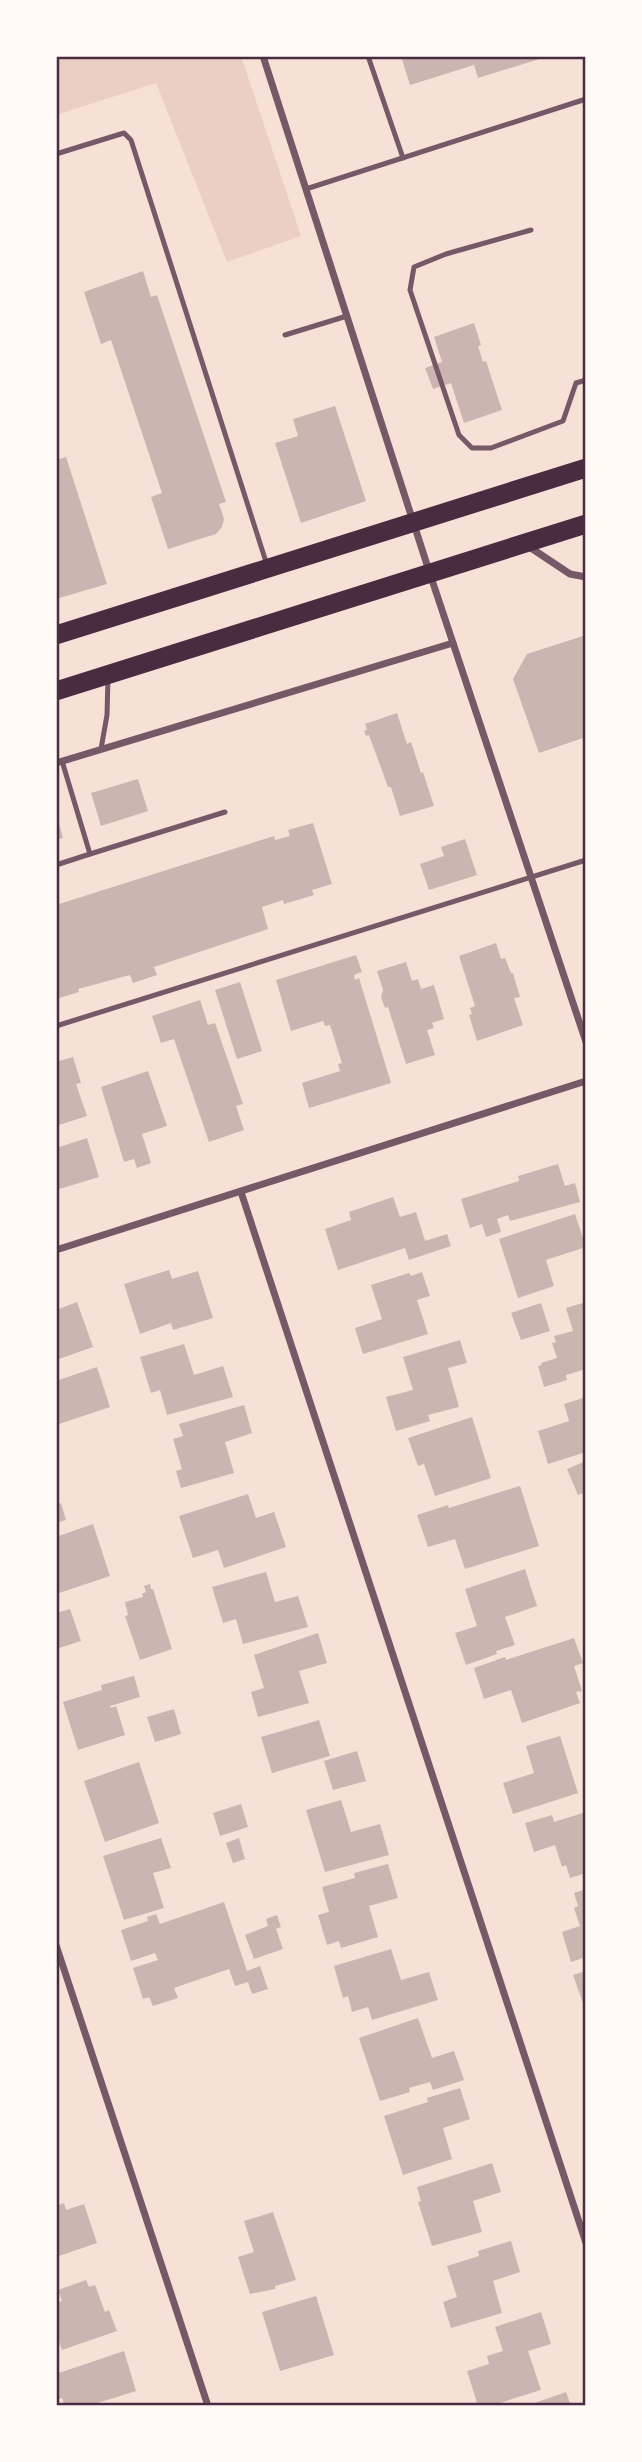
<svg xmlns="http://www.w3.org/2000/svg" width="642" height="2462" font-family="'PT Sans Narrow',sans-serif">
<rect width="100%" height="100%" fill="#f7e1d7"/>
<polygon fill="#ebcfc5" points="56,56 241,56 301,236 227,262 156,83 56,115"/>
<g fill="#ccb4b1">
<polygon points="401,56 546,56 546,57 478,78 474,65 410,85"/>
<polygon points="143,271 151,297 157,295 226,502 219,504 224,519 222,527 216,534 168,549 151,497 162,493 111,340 101,344 84,292"/>
<polygon points="474,323 481,345 478,346 483,362 486,361 502,410 464,423 451,383 433,389 425,368 442,362 434,337"/>
<polygon points="335,406 366,501 301,523 275,443 298,436 293,419"/>
<polygon points="66,457 107,584 56,599 56,460"/>
<polygon points="586,635 586,737 539,753 513,679 527,654"/>
<polygon points="397,713 407,744 411,742 421,773 423,772 434,806 400,816 391,787 388,787 369,735 366,736 364,731 367,730 365,724"/>
<polygon points="138,779 148,811 101,826 91,793"/>
<polygon points="57,816 63,838 56,840 56,817"/>
<polygon points="313,823 332,884 312,890 314,895 284,904 283,900 262,907 268,929 154,967 157,975 133,983 130,975 78,989 79,992 56,999 56,905 274,836 275,840 290,836 288,830"/>
<polygon points="465,839 477,875 429,890 420,864 444,856 441,847"/>
<polygon points="496,943 501,959 505,958 511,973 513,973 520,997 514,998 523,1025 477,1041 469,1015 472,1014 470,1008 475,1006 459,956"/>
<polygon points="356,955 362,972 354,975 355,980 359,978 391,1083 309,1108 302,1083 340,1071 338,1064 342,1063 330,1025 325,1026 323,1021 291,1031 276,980"/>
<polygon points="406,962 412,981 418,979 421,989 434,985 444,1019 432,1023 434,1028 427,1030 435,1055 406,1064 388,1007 385,1008 381,997 383,990 377,971"/>
<polygon points="240,982 262,1051 237,1059 215,990"/>
<polygon points="200,1000 208,1025 215,1023 243,1104 236,1106 244,1130 209,1142 174,1039 161,1043 152,1016"/>
<polygon points="73,1057 81,1083 76,1084 87,1116 56,1126 56,1062"/>
<polygon points="148,1071 167,1126 142,1134 151,1163 137,1168 134,1159 124,1162 101,1087"/>
<polygon points="87,1138 99,1177 56,1190 56,1148"/>
<polygon points="558,1164 565,1186 575,1183 580,1202 510,1221 508,1215 497,1219 501,1232 486,1237 482,1224 470,1228 461,1199 519,1181 518,1176"/>
<polygon points="393,1197 400,1217 416,1212 425,1241 447,1234 451,1246 409,1260 405,1248 338,1270 325,1229 351,1220 349,1212"/>
<polygon points="575,1214 586,1247 546,1260 554,1286 518,1298 499,1239"/>
<polygon points="169,1270 172,1279 198,1271 213,1318 173,1330 171,1323 140,1334 124,1284"/>
<polygon points="422,1272 430,1296 417,1300 428,1334 363,1354 355,1328 382,1319 371,1285 409,1273 411,1276"/>
<polygon points="77,1302 93,1347 56,1360 56,1310"/>
<polygon points="586,1302 586,1369 566,1375 567,1380 544,1387 538,1366 542,1365 541,1363 557,1358 552,1343 556,1342 554,1336 573,1331 566,1308"/>
<polygon points="541,1303 550,1331 521,1340 511,1313"/>
<polygon points="460,1340 467,1363 448,1368 459,1407 428,1415 430,1421 396,1431 386,1397 413,1390 403,1357"/>
<polygon points="184,1344 194,1375 223,1366 233,1397 167,1415 160,1390 151,1393 140,1357"/>
<polygon points="97,1367 110,1407 56,1425 56,1381"/>
<polygon points="586,1397 586,1452 548,1464 538,1431 569,1421 564,1404"/>
<polygon points="244,1405 252,1433 225,1442 234,1473 181,1488 176,1471 182,1469 173,1439 183,1436 179,1424"/>
<polygon points="472,1417 491,1478 435,1496 424,1464 418,1466 408,1438"/>
<polygon points="586,1461 586,1492 578,1495 567,1469"/>
<polygon points="520,1486 539,1546 465,1569 455,1539 428,1547 417,1515 448,1505 449,1508"/>
<polygon points="248,1494 256,1518 274,1512 286,1547 224,1568 218,1550 193,1558 179,1516"/>
<polygon points="61,1503 66,1520 56,1523 56,1505"/>
<polygon points="93,1524 110,1576 56,1594 56,1537"/>
<polygon points="525,1569 537,1606 505,1617 515,1645 496,1651 497,1654 466,1665 455,1633 477,1626 465,1589"/>
<polygon points="266,1572 275,1602 298,1596 308,1627 243,1644 236,1619 223,1623 212,1587"/>
<polygon points="150,1584 151,1589 153,1589 172,1649 140,1660 125,1616 128,1615 125,1602 143,1597 142,1594 146,1592 144,1586"/>
<polygon points="70,1609 81,1641 56,1649 56,1613"/>
<polygon points="318,1633 327,1663 299,1671 309,1703 258,1717 251,1692 264,1688 254,1655"/>
<polygon points="574,1638 583,1663 574,1666 582,1691 576,1692 580,1703 522,1723 511,1690 484,1699 474,1668 505,1657 506,1660"/>
<polygon points="134,1676 140,1697 110,1706 111,1708 116,1706 125,1735 78,1750 63,1702 102,1690 101,1685"/>
<polygon points="174,1709 181,1734 155,1742 147,1717"/>
<polygon points="319,1720 330,1756 272,1773 261,1737"/>
<polygon points="560,1736 578,1793 513,1814 503,1783 534,1773 526,1746"/>
<polygon points="357,1751 366,1781 333,1790 324,1761"/>
<polygon points="139,1762 159,1823 105,1842 84,1781"/>
<polygon points="341,1800 351,1832 380,1824 389,1855 325,1872 306,1810"/>
<polygon points="241,1804 248,1827 220,1836 213,1813"/>
<polygon points="586,1812 586,1873 570,1878 566,1865 562,1867 555,1845 534,1852 525,1823 552,1815 554,1822"/>
<polygon points="161,1838 171,1868 153,1873 164,1908 124,1920 103,1856"/>
<polygon points="239,1838 245,1859 233,1863 226,1843"/>
<polygon points="388,1864 398,1898 369,1906 378,1937 341,1948 339,1941 327,1945 318,1915 329,1912 322,1887 355,1878 354,1873"/>
<polygon points="586,1889 586,1957 571,1962 562,1932 580,1926 574,1908 578,1906 574,1893"/>
<polygon points="224,1902 247,1971 260,1966 268,1989 252,1994 248,1982 235,1986 229,1969 174,1988 178,1998 153,2006 149,1997 143,1999 133,1968 158,1960 155,1953 131,1961 121,1930 148,1921 147,1917 156,1914 160,1924"/>
<polygon points="277,1915 281,1927 276,1929 283,1949 254,1959 245,1935 268,1926 266,1919"/>
<polygon points="391,1949 401,1980 429,1972 438,2000 372,2020 368,2007 352,2012 348,1996 343,1998 334,1966"/>
<polygon points="586,1971 586,2002 583,2003 573,1975"/>
<polygon points="418,2018 432,2058 454,2051 464,2080 433,2090 430,2082 409,2088 410,2092 380,2101 359,2038"/>
<polygon points="460,2088 470,2119 443,2128 452,2159 403,2175 384,2116 428,2102 427,2098"/>
<polygon points="492,2163 501,2192 473,2201 482,2232 432,2246 418,2202 421,2201 417,2187"/>
<polygon points="64,2203 66,2210 84,2204 97,2243 56,2257 56,2206"/>
<polygon points="273,2212 296,2280 275,2286 275,2289 250,2294 238,2257 254,2252 244,2221"/>
<polygon points="511,2241 520,2272 493,2281 502,2313 451,2328 443,2302 457,2297 447,2266 479,2256 478,2251"/>
<polygon points="86,2280 89,2287 95,2285 105,2312 109,2310 117,2331 62,2350 56,2333 56,2303 62,2301 58,2290"/>
<polygon points="316,2296 334,2355 280,2371 262,2312"/>
<polygon points="541,2312 551,2344 528,2351 541,2390 490,2406 478,2406 467,2371 489,2364 487,2356 503,2351 495,2327"/>
<polygon points="124,2351 136,2391 88,2406 65,2406 62,2398 56,2400 56,2374"/>
<polygon points="566,2392 571,2406 526,2406"/>
</g>
<g fill="none" stroke-linecap="round" stroke-linejoin="round">
<g stroke="#755966" stroke-width="5">
<polyline points="368,56 403,158"/>
<polyline points="56,154 124,133 131,140 267,565"/>
<polyline points="306,189 586,99"/>
<polyline points="531,230 446,254 414,267 410,290 459,435 472,448 491,448 563,421 576,383 586,380"/>
<polyline points="285,335 347,316"/>
<polyline points="101,749 107,715 108,678"/>
<polyline points="90,854 225,812"/>
<polyline points="56,865 90,854 62,761"/>
<polyline points="56,1026 586,860"/>
</g>
<g stroke="#755966" stroke-width="7">
<polyline points="263,56 430,574 586,1042"/>
<polyline points="528,546 570,574 586,577"/>
<polyline points="56,763 453,643"/>
<polyline points="241,1192 586,2243"/>
<polyline points="56,1250 586,1081"/>
<polyline points="56,1945 208,2406"/>
</g>
<g stroke="#4a2c40" stroke-width="19">
<polyline points="56,635 586,468"/>
<polyline points="56,691 586,524"/>
</g>
</g>
<rect width="642" height="2462" fill="none" stroke="#fffaf5" stroke-width="116"/>
<rect x="58" y="58" width="526" height="2346" fill="none" stroke="#4a2c40" stroke-width="2.5"/>
</svg>
